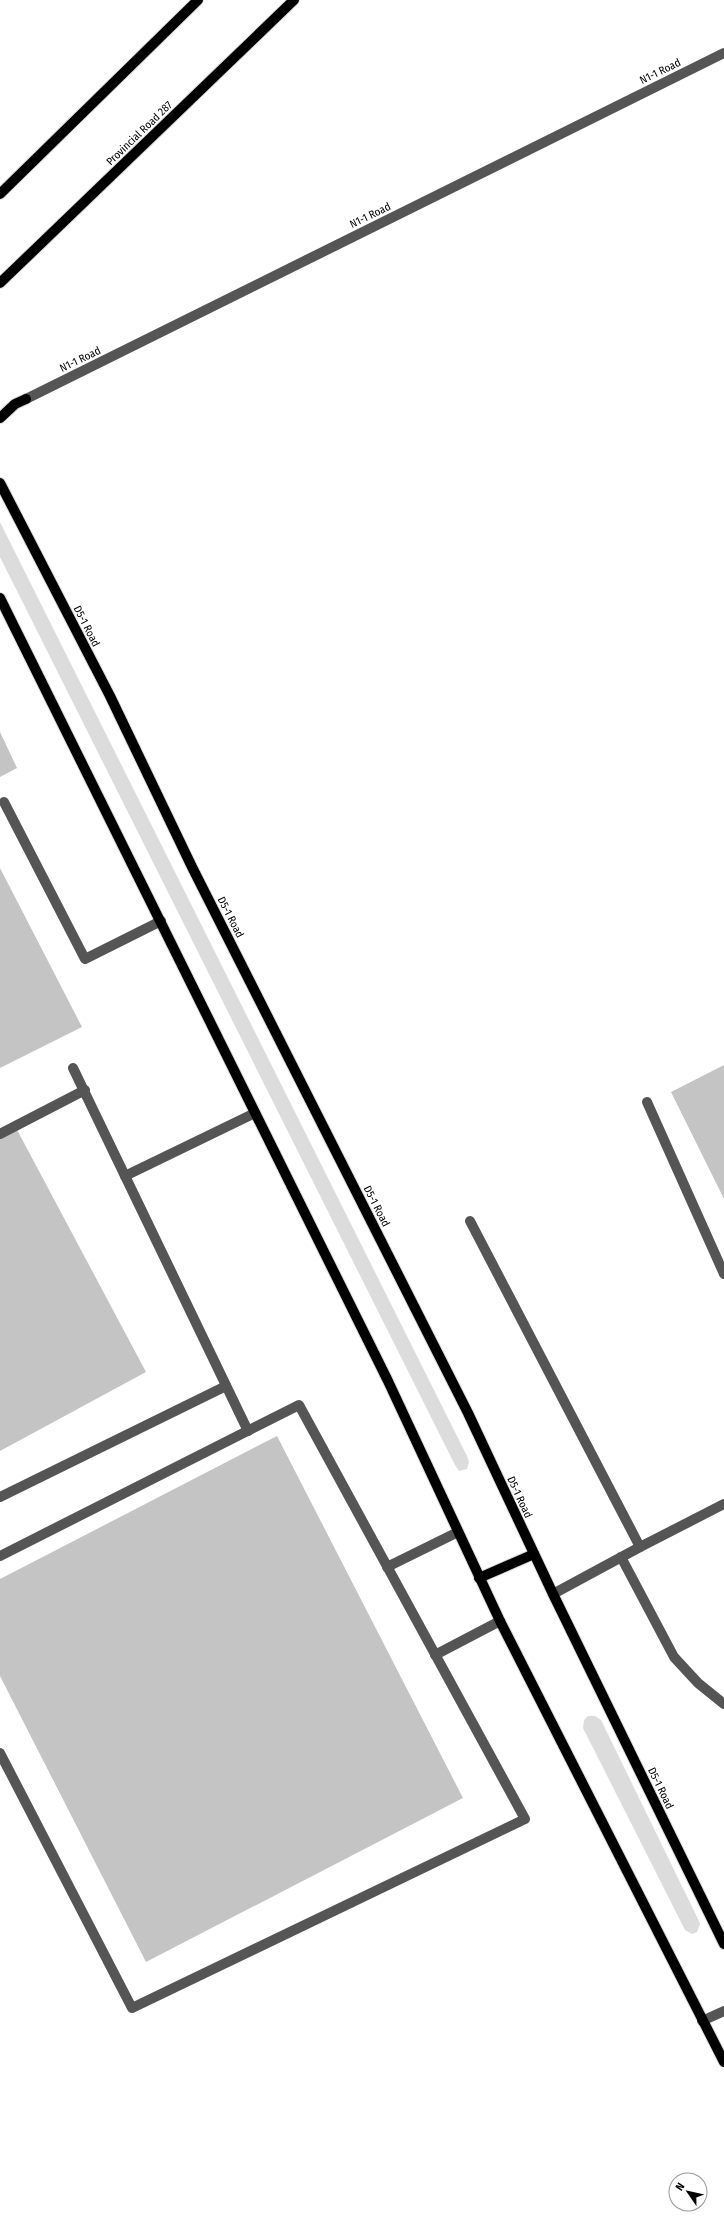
<svg xmlns="http://www.w3.org/2000/svg" width="724" height="2228" font-family="'Fira Sans Condensed',sans-serif">
<rect width="100%" height="100%" fill="#fff"/>
<g fill="#dcdcdc">
<polygon points="0,522 467,1456 469,1462 467,1469 459,1471 455,1465 0,557"/>
<polygon points="588,1716 595,1716 601,1720 698,1919 700,1924 697,1932 692,1934 685,1930 583,1728 584,1720"/>
</g>
<g fill="#c4c4c4">
<polygon points="0,732 17,768 0,777"/>
<polygon points="0,868 82,1027 0,1068"/>
<polygon points="724,1065 724,1199 671,1092"/>
<polygon points="15,1126 146,1372 0,1451 0,1134"/>
<polygon points="277,1436 463,1798 146,1962 0,1676 0,1579"/>
</g>
<g fill="none" stroke-linecap="round" stroke-linejoin="round">
<defs>
<g id="major">
<polyline points="0,194 198,0"/>
<polyline points="0,283 294,0"/>
<polyline points="0,418 15,404 26,399"/>
<polyline points="0,483 110,696 192,867 468,1413 553,1594 724,1944"/>
<polyline points="0,598 388,1381 500,1621 724,2062"/>
<polyline points="479,1578 534,1554"/>
</g>
</defs>
<use href="#major" stroke="#dbdbdb" stroke-width="12"/>
<g stroke="#555" stroke-width="10">
<polyline points="26,399 724,53"/>
<polyline points="4,802 85,959 161,921"/>
<polyline points="73,1068 248,1431"/>
<polyline points="647,1102 724,1274"/>
<polyline points="0,1134 85,1090"/>
<polyline points="125,1176 255,1113"/>
<polyline points="470,1221 640,1547"/>
<polyline points="0,1497 226,1386"/>
<polyline points="0,1556 299,1405 525,1819 132,2008 0,1753"/>
<polyline points="621,1557 674,1657 698,1683 724,1704"/>
<polyline points="387,1567 458,1532"/>
<polyline points="553,1594 640,1547 724,1504"/>
<polyline points="435,1655 500,1621"/>
<polyline points="702,2021 724,2011"/>
</g>
<use href="#major" stroke="#000" stroke-width="10"/>
</g>
<g text-anchor="middle" stroke-width="3" stroke-linejoin="round" paint-order="stroke">
<g font-size="11" fill="#000" stroke="#fff">
<text transform="translate(660 71) rotate(-26)" y="4">N1-1 Road</text>
<text transform="translate(139 133) rotate(-44)" y="4">Provincial Road 287</text>
<text transform="translate(370 215) rotate(-26)" y="4">N1-1 Road</text>
<text transform="translate(80 359) rotate(-26)" y="4">N1-1 Road</text>
<text transform="translate(87 626) rotate(63)" y="4">D5-1 Road</text>
<text transform="translate(231 917) rotate(63)" y="4">D5-1 Road</text>
<text transform="translate(377 1206) rotate(63)" y="4">D5-1 Road</text>
<text transform="translate(520 1497) rotate(65)" y="4">D5-1 Road</text>
<text transform="translate(661 1788) rotate(64)" y="4">D5-1 Road</text>
</g>
</g>
<g transform="translate(688 2192) rotate(304)"><circle r="19" fill="#ffffff" stroke="#999999"/>
<path d="M0-3L7 15L0 10L-7 15Z" fill="#000000"/>
<text y="-6" font-size="11" font-weight="bold" text-anchor="middle" fill="#000000">N</text>
</g>
</svg>
